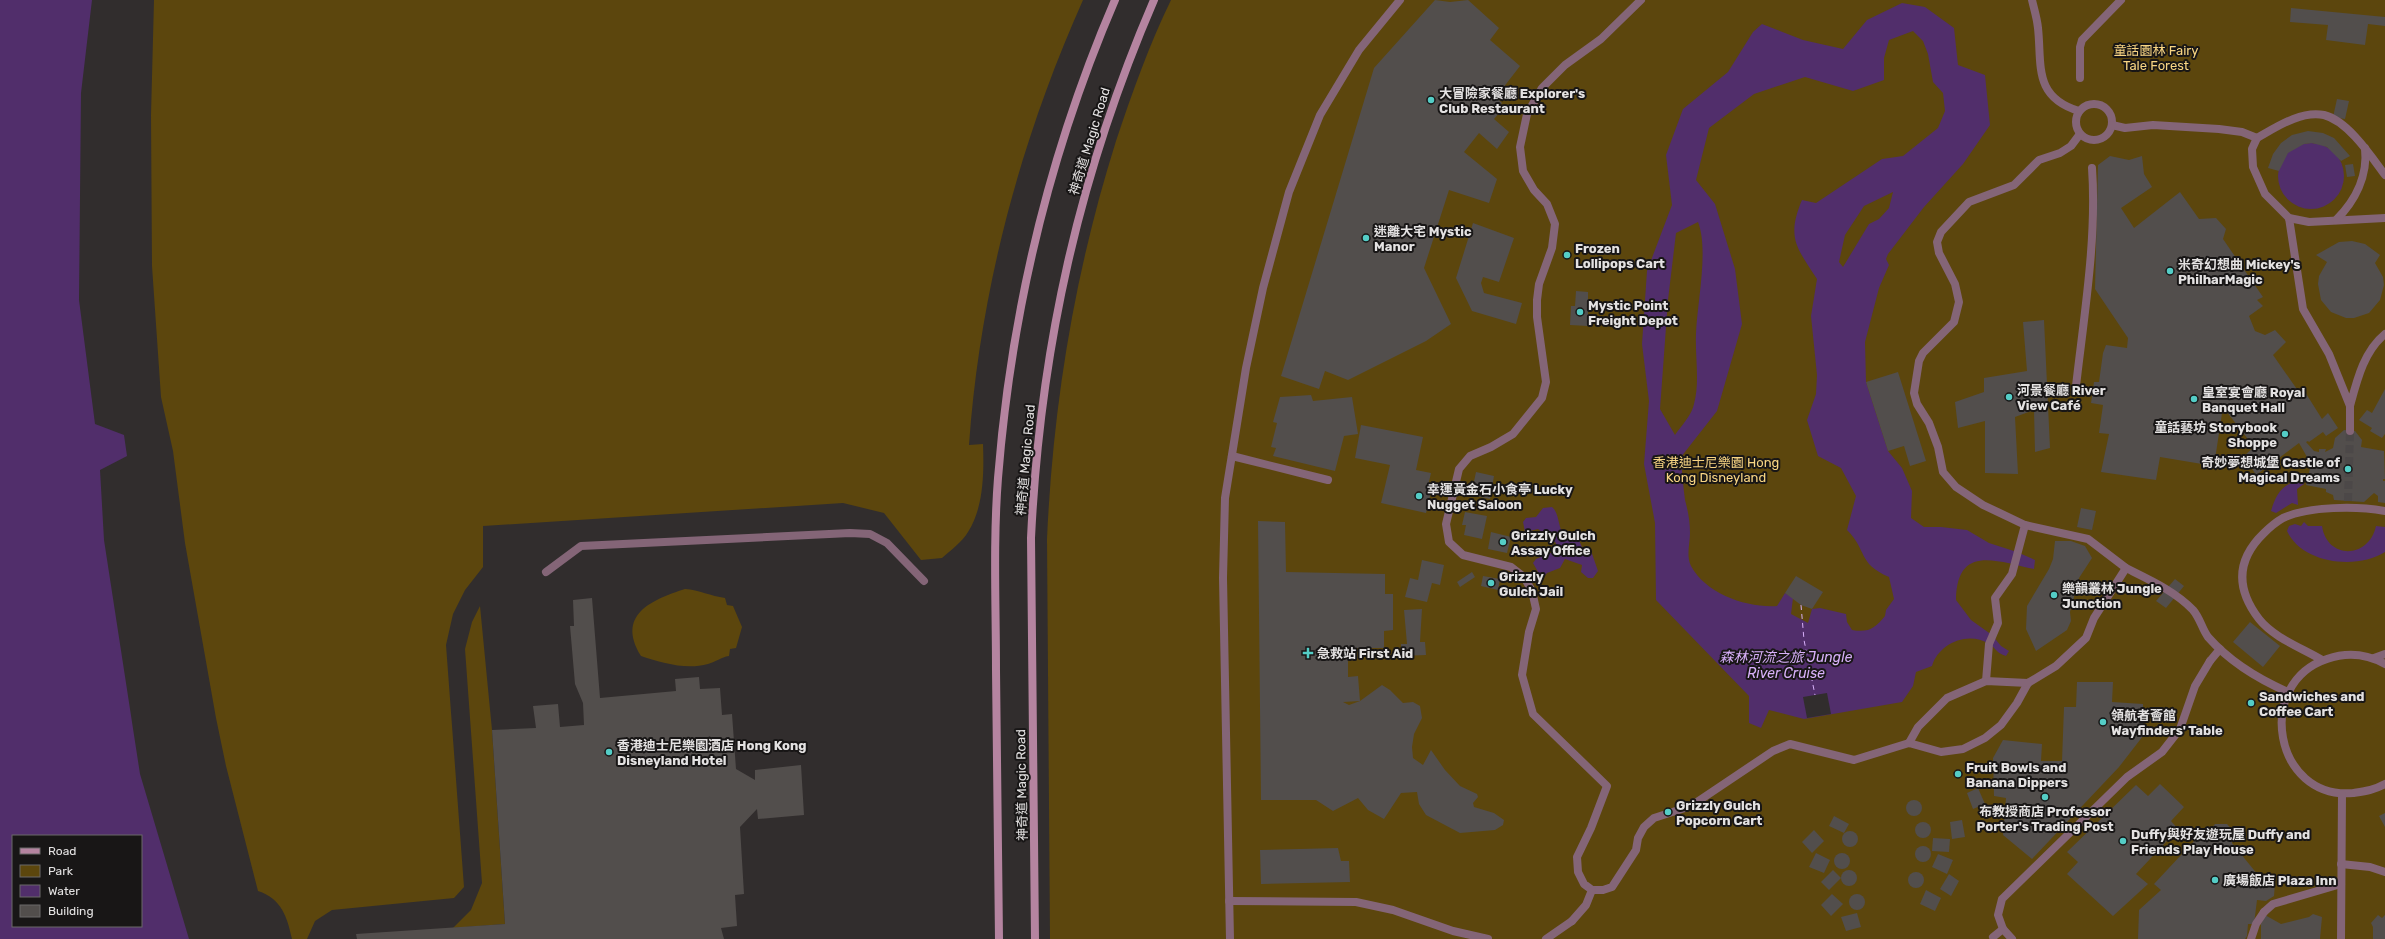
<svg xmlns="http://www.w3.org/2000/svg" width="2385" height="939" font-family="Rubik,'Noto Sans TC',sans-serif">
<rect width="100%" height="100%" fill="#312d2d"/>
<g fill="#5c460d">
<path d="M 154,0 L 1083,0 C 1020,141 980,291 969,445 L 983,444 C 984,472 984,507 968,532 C 962,542 951,550 942,558 L 921,560 L 884,513 L 843,503 L 483,526 L 483,567 L 465,590 L 453,614 L 446,645 L 464,887 L 454,898 L 332,910 L 315,921 L 307,939 L 292,939 C 287,917 282,899 258,891 L 226,766 L 216,718 L 185,543 L 173,451 L 161,397 L 152,266 L 151,115 Z"/>
<path d="M 1171,0 L 2385,0 L 2385,939 L 1050,939 L 1047,539 C 1053,403 1075,271 1116,141 C 1132,93 1149,45 1171,0 Z"/>
<path d="M 685,589 C 699,590 711,596 725,598 L 727,605 L 733,606 L 742,627 L 736,648 L 730,649 L 729,656 C 721,657 716,662 708,664 C 686,670 662,663 641,656 C 616,615 651,600 685,589 Z"/>
<polygon points="480,606 492,730 505,924 453,928 471,910 482,883 465,649 472,622"/>
</g>
<g fill="#512e6b" fill-rule="evenodd">
<path d="M 0,0 L 92,0 L 81,93 L 79,300 L 95,424 L 124,435 L 127,456 L 100,470 L 104,540 L 140,774 L 189,939 L 0,939 ZM 13,836 L 141,836 L 141,926 L 13,926 Z"/>
<path d="M 1902,3 L 1925,7 L 1954,28 L 1958,65 L 1985,75 L 1990,125 L 1963,164 L 1924,207 L 1888,254 L 1886,259 L 1889,265 L 1879,288 L 1865,342 L 1866,382 L 1888,451 L 1902,468 L 1912,491 L 1911,518 L 1924,527 L 1941,527 L 1967,530 L 1989,543 L 2017,552 L 2035,560 L 2034,569 C 1996,561 1957,544 1956,600 L 1971,620 L 1992,635 L 2001,646 L 2009,651 L 2006,656 C 1996,653 1997,649 1989,644 C 1968,630 1938,644 1932,666 L 1916,672 L 1913,686 L 1902,702 L 1804,719 L 1769,710 L 1761,728 L 1749,723 L 1749,696 L 1656,600 L 1655,523 L 1644,464 L 1649,401 L 1642,344 L 1647,271 L 1672,205 L 1666,155 L 1683,109 L 1728,72 L 1753,32 L 1762,24 L 1803,40 L 1843,49 L 1867,20 ZM 1913,31 L 1923,41 L 1928,54 L 1933,82 L 1943,93 L 1945,111 L 1938,128 L 1903,156 L 1882,159 L 1816,203 L 1802,200 C 1786,238 1797,248 1817,279 L 1811,316 L 1817,375 L 1816,394 L 1807,420 L 1818,456 L 1841,468 L 1856,496 L 1847,530 C 1868,551 1857,563 1889,577 L 1894,599 L 1886,610 L 1885,616 C 1875,628 1869,633 1852,630 L 1847,622 L 1846,614 L 1820,608 L 1812,609 L 1808,623 L 1791,614 L 1793,598 L 1785,593 L 1777,606 C 1747,608 1706,594 1691,566 C 1686,556 1690,543 1690,533 C 1690,521 1688,511 1685,500 C 1683,486 1682,471 1681,457 L 1717,411 L 1742,324 L 1735,269 L 1715,204 L 1696,180 L 1709,128 L 1754,94 L 1805,77 L 1853,91 L 1884,80 L 1884,58 L 1889,40 ZM 1893,192 L 1889,208 L 1879,219 L 1869,224 L 1843,267 L 1839,262 L 1845,235 L 1864,206 ZM 1698,222 C 1709,250 1697,303 1696,334 C 1695,357 1700,382 1694,404 C 1692,415 1681,426 1675,435 L 1660,409 L 1668,300 L 1676,233 Z"/>
<circle cx="2311" cy="176" r="33"/>
<path d="M 2304,479 L 2304,484 L 2297,489 L 2298,505 L 2292,503 L 2276,513 L 2271,511 C 2277,491 2284,483 2304,479 Z"/>
<path d="M 1552,507 C 1563,516 1554,541 1578,538 L 1582,547 L 1590,548 L 1598,571 L 1593,578 L 1588,578 L 1581,572 L 1582,565 L 1565,559 L 1560,568 L 1547,573 L 1542,579 L 1533,563 L 1536,559 L 1555,551 L 1556,543 L 1538,529 L 1525,532 L 1523,522 L 1526,518 L 1536,517 L 1543,508 Z"/>
<path d="M 2304,522 L 2308,526 L 2322,526 C 2327,560 2369,559 2376,526 L 2385,527 L 2385,552 C 2357,570 2302,564 2287,531 L 2289,526 L 2295,524 L 2301,526 Z"/>
</g>
<polygon fill="#312d2d" points="1827,693 1831,714 1807,718 1803,697"/>
<g fill="none" stroke-linecap="round" stroke-linejoin="round">
<polyline stroke="#d7b0f9" stroke-width="1" stroke-dasharray="5 4" stroke-linecap="butt" points="1801,605 1804,640 1815,695"/>
</g>
<g fill="#524e4c" fill-rule="evenodd">
<polygon points="1435,0 1450,2 1468,0 1499,28 1490,40 1520,66 1496,97 1502,103 1497,109 1500,112 1494,119 1509,132 1497,149 1479,133 1464,152 1497,179 1489,203 1449,190 1424,268 1451,324 1426,341 1348,380 1325,371 1319,389 1281,376 1374,68"/>
<polygon points="2291,8 2385,17 2385,26 2368,24 2365,45 2326,40 2328,25 2290,22"/>
<polygon points="2337,99 2349,101 2345,119 2333,117"/>
<polygon points="2308,131 2323,133 2334,138 2350,156 2341,161 2327,147 2312,143 2304,144 2288,153 2279,171 2268,168 2273,154 2281,143 2292,135"/>
<polygon points="2110,156 2129,160 2142,156 2144,174 2152,187 2121,208 2134,228 2180,192 2199,219 2216,218 2226,229 2223,239 2263,297 2257,300 2263,306 2249,316 2255,331 2265,335 2275,330 2286,342 2273,355 2301,395 2305,392 2322,419 2328,413 2338,428 2326,436 2323,432 2309,442 2308,441 2306,442 2314,451 2319,452 2319,449 2326,449 2325,452 2333,448 2335,438 2344,430 2355,431 2362,440 2361,447 2384,451 2385,479 2383,479 2383,481 2385,481 2385,503 2378,502 2378,496 2374,493 2364,502 2334,500 2333,495 2326,492 2326,489 2306,485 2311,464 2299,443 2256,475 2244,456 2254,447 2223,407 2214,466 2160,457 2156,480 2101,472 2109,434 2099,433 2103,405 2091,403 2094,382 2099,382 2103,353 2106,345 2127,348 2128,338 2095,289 2098,165"/>
<polygon points="2353,164 2355,176 2347,177 2345,165"/>
<polygon points="1473,223 1514,238 1499,282 1483,277 1481,283 1484,293 1522,303 1516,324 1472,311 1456,278"/>
<polygon points="2352,241 2365,244 2380,255 2375,263 2383,277 2384,285 2380,300 2369,313 2354,318 2346,318 2331,312 2321,300 2318,284 2319,276 2327,262 2316,255 2339,242"/>
<polygon points="1576,291 1588,292 1588,326 1570,325 1571,306 1575,306"/>
<polygon points="2044,320 2050,448 2035,452 2034,410 2015,417 2018,474 1985,473 1985,421 1958,428 1955,402 1984,392 1984,378 2027,371 2023,322"/>
<polygon points="1898,372 1926,461 1910,466 1904,446 1888,451 1866,382"/>
<polygon points="2385,389 2385,434 2382,438 2370,431 2372,428 2359,420 2367,410 2372,413"/>
<polygon points="1311,395 1313,401 1352,397 1358,434 1344,436 1335,471 1273,456 1276,448 1271,447 1277,423 1273,422 1280,397"/>
<polygon points="1361,425 1423,437 1416,470 1431,473 1428,486 1432,488 1426,513 1381,503 1390,465 1355,458"/>
<polygon points="1476,472 1494,476 1490,499 1471,495"/>
<polygon points="2081,508 2096,511 2092,530 2077,527"/>
<polygon points="1465,512 1487,516 1482,539 1464,535 1466,525 1462,525"/>
<path d="M 1258,521 L 1285,522 L 1286,572 L 1385,574 L 1385,594 L 1393,594 L 1393,630 L 1384,631 L 1384,648 L 1348,648 L 1348,677 L 1358,676 L 1360,701 L 1382,685 L 1390,690 L 1403,703 L 1413,702 L 1420,706 L 1422,718 L 1414,734 L 1412,747 L 1413,758 L 1423,765 L 1431,750 L 1445,770 L 1460,786 L 1477,794 L 1478,797 L 1473,803 L 1474,807 L 1494,813 L 1504,820 L 1503,825 L 1495,830 L 1460,833 L 1426,815 L 1419,804 L 1417,792 L 1401,793 L 1384,819 L 1368,810 L 1358,798 L 1333,811 L 1316,800 L 1261,800 ZM 1360,701 L 1349,705 L 1343,702 Z"/>
<polygon points="1491,532 1511,537 1507,553 1488,549"/>
<polygon points="2055,541 2071,541 2085,546 2092,558 2079,578 2070,612 2071,621 2067,630 2036,651 2026,629 2027,606 2049,569 2053,559"/>
<polygon points="1422,560 1444,565 1440,585 1432,583 1427,602 1405,597 1410,578 1418,580"/>
<polygon points="1472,572 1475,577 1460,587 1457,582"/>
<polygon points="1483,576 1500,579 1498,590 1481,586"/>
<polygon points="1796,576 1823,592 1812,609 1801,605 1785,593"/>
<polygon points="2175,579 2184,586 2166,608 2156,601"/>
<polygon points="592,598 600,698 676,691 675,679 699,677 700,689 720,688 722,715 732,714 736,769 755,780 755,770 801,765 804,815 758,819 757,809 740,827 744,894 735,895 737,926 721,928 724,939 357,939 356,934 505,924 492,730 536,728 533,706 558,704 560,727 584,725 583,703 575,684 570,626 574,626 573,600"/>
<polygon points="1422,609 1420,642 1425,642 1426,655 1401,656 1401,644 1407,644 1404,610"/>
<polygon points="2250,622 2280,646 2263,667 2233,642"/>
<polygon points="2077,682 2113,682 2112,702 2143,704 2143,736 2119,767 2032,859 2003,835 2006,798 1994,796 1993,758 2003,740 2042,744 2041,761 2062,761 2064,707 2076,707"/>
<polygon points="2160,784 2184,807 2171,821 2178,829 2136,874 2148,884 2113,916 2067,874 2078,862 2067,852 2136,785 2148,796"/>
<polygon points="1978,788 1985,804 1973,809 1967,793"/>
<circle cx="1914" cy="808" r="8"/>
<polygon points="2385,813 2385,827 2379,816"/>
<polygon points="1834,816 1849,824 1844,833 1829,826"/>
<polygon points="1962,820 1965,837 1952,839 1950,822"/>
<circle cx="1923" cy="830" r="8"/>
<polygon points="2215,824 2227,824 2234,832 2232,843 2258,875 2269,875 2275,883 2274,896 2266,901 2257,900 2254,924 2248,924 2247,936 2245,939 2138,939 2139,910 2161,890 2154,884 2196,839 2208,839 2209,831"/>
<polygon points="1814,830 1824,841 1812,853 1802,842"/>
<circle cx="1850" cy="839" r="8"/>
<polygon points="1933,838 1950,839 1949,852 1932,851"/>
<circle cx="1923" cy="854" r="8"/>
<polygon points="1338,848 1341,861 1349,861 1350,882 1261,884 1260,850"/>
<polygon points="1816,853 1830,860 1824,873 1809,867"/>
<circle cx="1842" cy="861" r="8"/>
<polygon points="1938,854 1953,860 1947,874 1932,867"/>
<polygon points="1833,870 1841,878 1829,890 1821,882"/>
<circle cx="1849" cy="878" r="8"/>
<circle cx="1916" cy="880" r="8"/>
<polygon points="1949,874 1959,881 1951,896 1940,889"/>
<polygon points="1926,890 1941,898 1935,911 1920,904"/>
<polygon points="1832,894 1843,904 1831,916 1821,905"/>
<circle cx="1857" cy="902" r="8"/>
<polygon points="1857,913 1861,927 1846,931 1841,917"/>
<polygon points="2313,914 2322,917 2320,939 2261,939 2261,924 2265,915 2281,924 2309,917"/>
<polygon points="2378,915 2382,918 2385,915 2385,939 2373,939 2373,927 2371,923"/>
</g>
<g fill="none" stroke-linecap="round" stroke-linejoin="round">
<polyline stroke="#4c4848" stroke-width="8" stroke-dasharray="8 4" stroke-linecap="butt" points="2348,501 2350,431"/>
<g stroke="#846577" stroke-width="8">
<polyline points="2080,78 2080,47 2082,40 2121,0"/>
<path d="M 2076,386 C 2084,316 2097,238 2092,168"/>
<polyline points="1232,456 1328,480"/>
<polyline points="546,572 581,546 850,533 870,534 887,543 924,581"/>
<polyline points="1229,901 1356,902 1393,910 1453,931 1488,939"/>
<polyline points="2003,929 1998,915 2002,899 2127,777 2162,752 2180,729 2195,686 2210,661"/>
<polyline points="1993,937 2003,929 2012,939"/>
<polyline points="1230,939 1223,578 1225,498 1246,368 1263,288 1289,192 1320,115 1359,50 1400,0"/>
<polyline points="1546,939 1572,921"/>
<polyline points="2251,939 2256,924 2264,912"/>
</g>
<g stroke="#846577" stroke-width="8">
<polyline points="1641,0 1601,39 1565,65 1542,88 1527,114 1520,147 1523,171 1534,190 1547,204 1555,224 1552,248 1539,284 1537,300 1537,317 1546,382 1542,398 1513,434 1491,447 1470,456 1459,469 1446,524 1449,542 1463,555 1511,567 1524,577 1532,591 1536,609 1529,632 1522,675 1533,714 1607,786 1591,828 1577,857 1578,872 1584,884 1592,890 1603,890 1612,887 1636,850 1638,838 1644,827 1654,818 1691,806 1773,751 1790,744 1854,760 1909,743 1941,752 1963,749 1985,738 2001,725 2017,703 2028,683"/>
<path d="M 2032,0 C 2034,9 2037,18 2038,28 C 2042,65 2033,97 2079,111"/>
<circle cx="2094" cy="122" r="18"/>
<path d="M 2112,125 L 2125,128 L 2153,125 L 2219,129 L 2242,132 L 2257,138 C 2275,128 2301,110 2324,115 C 2348,121 2371,156 2385,175"/>
<path d="M 2257,138 L 2252,149 L 2253,167 L 2265,194 L 2289,218 L 2303,309 L 2329,354 L 2350,406 C 2357,380 2364,351 2385,334"/>
<polyline points="2289,218 2309,222 2385,218"/>
<path d="M 2336,220 C 2355,201 2368,176 2365,148"/>
<polyline points="2350,431 2350,406"/>
<path d="M 2126,568 C 2148,579 2175,591 2193,610 C 2200,618 2202,629 2208,637 C 2230,662 2258,679 2288,692"/>
<polyline points="2374,658 2385,654"/>
<path d="M 2322,660 C 2302,648 2274,638 2259,619 C 2236,589 2236,560 2264,533 C 2269,528 2276,522 2283,518 C 2309,506 2357,506 2385,511"/>
<polyline points="2210,661 2220,649"/>
<path d="M 2385,664 C 2367,654 2347,652 2327,659 C 2254,683 2274,800 2353,793 C 2366,791 2374,790 2385,784"/>
<polyline points="1986,681 1989,644 1998,623 1995,598 2012,574 2025,525"/>
<polyline points="1909,743 1918,727 1947,698 1986,681 2028,683 2056,666 2086,638 2094,618 2126,568 2088,539 2025,525 1983,505 1956,487 1943,472 1938,447 1929,423 1917,404 1914,393 1919,361 1923,353 1954,322 1959,302 1955,284 1939,253 1937,242 1941,232 1969,202 2014,185 2039,160 2060,153 2071,146 2080,134"/>
<polyline points="2341,864 2370,867 2385,872"/>
<polyline points="2264,912 2273,904 2341,884"/>
<polyline points="1572,921 1586,905 1592,890"/>
<polyline points="2341,939 2342,794"/>
</g>
<g stroke="#b584a0" stroke-width="8">
<path d="M 999,939 C 998,849 997,760 996,670 C 996,606 993,542 998,478 C 1011,314 1050,151 1115,0"/>
<path d="M 1035,939 L 1031,538 C 1040,349 1079,174 1154,0"/>
</g>
</g>
<g fill="#54cdc6" stroke="#181616" stroke-width="1.5">
<circle cx="1431" cy="100" r="4"/>
<circle cx="1366" cy="238" r="4"/>
<circle cx="1567" cy="255" r="4"/>
<circle cx="2170" cy="271" r="4"/>
<circle cx="1580" cy="312" r="4"/>
<circle cx="2009" cy="397" r="4"/>
<circle cx="2194" cy="399" r="4"/>
<circle cx="2285" cy="434" r="4"/>
<circle cx="2348" cy="469" r="4"/>
<circle cx="1419" cy="496" r="4"/>
<circle cx="1503" cy="542" r="4"/>
<circle cx="1491" cy="583" r="4"/>
<circle cx="2054" cy="595" r="4"/>
<path d="M1306 647h4v4h4v4h-4v4h-4v-4h-4v-4h4z"/>
<circle cx="2251" cy="703" r="4"/>
<circle cx="2103" cy="722" r="4"/>
<circle cx="609" cy="752" r="4"/>
<circle cx="1958" cy="774" r="4"/>
<circle cx="2045" cy="797" r="4"/>
<circle cx="1668" cy="812" r="4"/>
<circle cx="2123" cy="841" r="4"/>
<circle cx="2215" cy="880" r="4"/>
</g>
<g text-anchor="middle" stroke-width="4" stroke-linejoin="round" paint-order="stroke">
<g font-size="13" fill="#f8d583" stroke="#181616">
<text x="2156" y="55">童話園林 Fairy<tspan x="2156" dy="15">Tale Forest</tspan></text>
<text x="1716" y="467">香港迪士尼樂園 Hong<tspan x="1716" dy="15">Kong Disneyland</tspan></text>
</g>
<g font-size="13" font-weight="bold" fill="#e4e2e2" stroke="#181616" text-anchor="start">
<text x="1439" y="98">大冒險家餐廳 Explorer's<tspan x="1439" dy="15">Club Restaurant</tspan></text>
<text x="1374" y="236">迷離大宅 Mystic<tspan x="1374" dy="15">Manor</tspan></text>
<text x="1575" y="253">Frozen<tspan x="1575" dy="15">Lollipops Cart</tspan></text>
<text x="2178" y="269">米奇幻想曲 Mickey's<tspan x="2178" dy="15">PhilharMagic</tspan></text>
<text x="1588" y="310">Mystic Point<tspan x="1588" dy="15">Freight Depot</tspan></text>
<text x="2017" y="395">河景餐廳 River<tspan x="2017" dy="15">View Café</tspan></text>
<text x="2202" y="397">皇室宴會廳 Royal<tspan x="2202" dy="15">Banquet Hall</tspan></text>
<text x="2277" y="432" text-anchor="end">童話藝坊 Storybook<tspan x="2277" dy="15">Shoppe</tspan></text>
<text x="2340" y="467" text-anchor="end">奇妙夢想城堡 Castle of<tspan x="2340" dy="15">Magical Dreams</tspan></text>
<text x="1427" y="494">幸運黃金石小食亭 Lucky<tspan x="1427" dy="15">Nugget Saloon</tspan></text>
<text x="1511" y="540">Grizzly Gulch<tspan x="1511" dy="15">Assay Office</tspan></text>
<text x="1499" y="581">Grizzly<tspan x="1499" dy="15">Gulch Jail</tspan></text>
<text x="2062" y="593">樂韻叢林 Jungle<tspan x="2062" dy="15">Junction</tspan></text>
<text x="1317" y="658">急救站 First Aid</text>
<text x="2259" y="701">Sandwiches and<tspan x="2259" dy="15">Coffee Cart</tspan></text>
<text x="2111" y="720">領航者薈館<tspan x="2111" dy="15">Wayfinders' Table</tspan></text>
<text x="617" y="750">香港迪士尼樂園酒店 Hong Kong<tspan x="617" dy="15">Disneyland Hotel</tspan></text>
<text x="1966" y="772">Fruit Bowls and<tspan x="1966" dy="15">Banana Dippers</tspan></text>
<text x="1676" y="810">Grizzly Gulch<tspan x="1676" dy="15">Popcorn Cart</tspan></text>
<text x="2045" y="816" text-anchor="middle">布教授商店 Professor<tspan x="2045" dy="15">Porter's Trading Post</tspan></text>
<text x="2131" y="839">Duffy與好友遊玩屋 Duffy and<tspan x="2131" dy="15">Friends Play House</tspan></text>
<text x="2223" y="885">廣場飯店 Plaza Inn</text>
</g>
<g font-size="13" fill="#e4e2e2" stroke="#181616">
<text transform="translate(1089 141) rotate(-73)" y="5">神奇道 Magic Road</text>
<text transform="translate(1025 460) rotate(-85)" y="5">神奇道 Magic Road</text>
<text transform="translate(1021 785) rotate(-91)" y="5">神奇道 Magic Road</text>
</g>
<g font-size="14" font-style="italic" fill="#d7b0f9" stroke="#181616">
<text x="1786" y="662">森林河流之旅 Jungle<tspan x="1786" dy="16">River Cruise</tspan></text>
</g>
</g>
<rect x="12" y="835" width="130" height="92" fill="#181616" stroke="#6a6868"/>
<rect x="20" y="848" width="20" height="6" fill="#b584a0" stroke="#6a6868"/>
<text x="48" y="855" font-size="12" fill="#e4e2e2">Road</text>
<rect x="20" y="865" width="20" height="12" fill="#5c460d" stroke="#6a6868"/>
<text x="48" y="875" font-size="12" fill="#e4e2e2">Park</text>
<rect x="20" y="885" width="20" height="12" fill="#512e6b" stroke="#6a6868"/>
<text x="48" y="895" font-size="12" fill="#e4e2e2">Water</text>
<rect x="20" y="905" width="20" height="12" fill="#524e4c" stroke="#6a6868"/>
<text x="48" y="915" font-size="12" fill="#e4e2e2">Building</text>
</svg>
